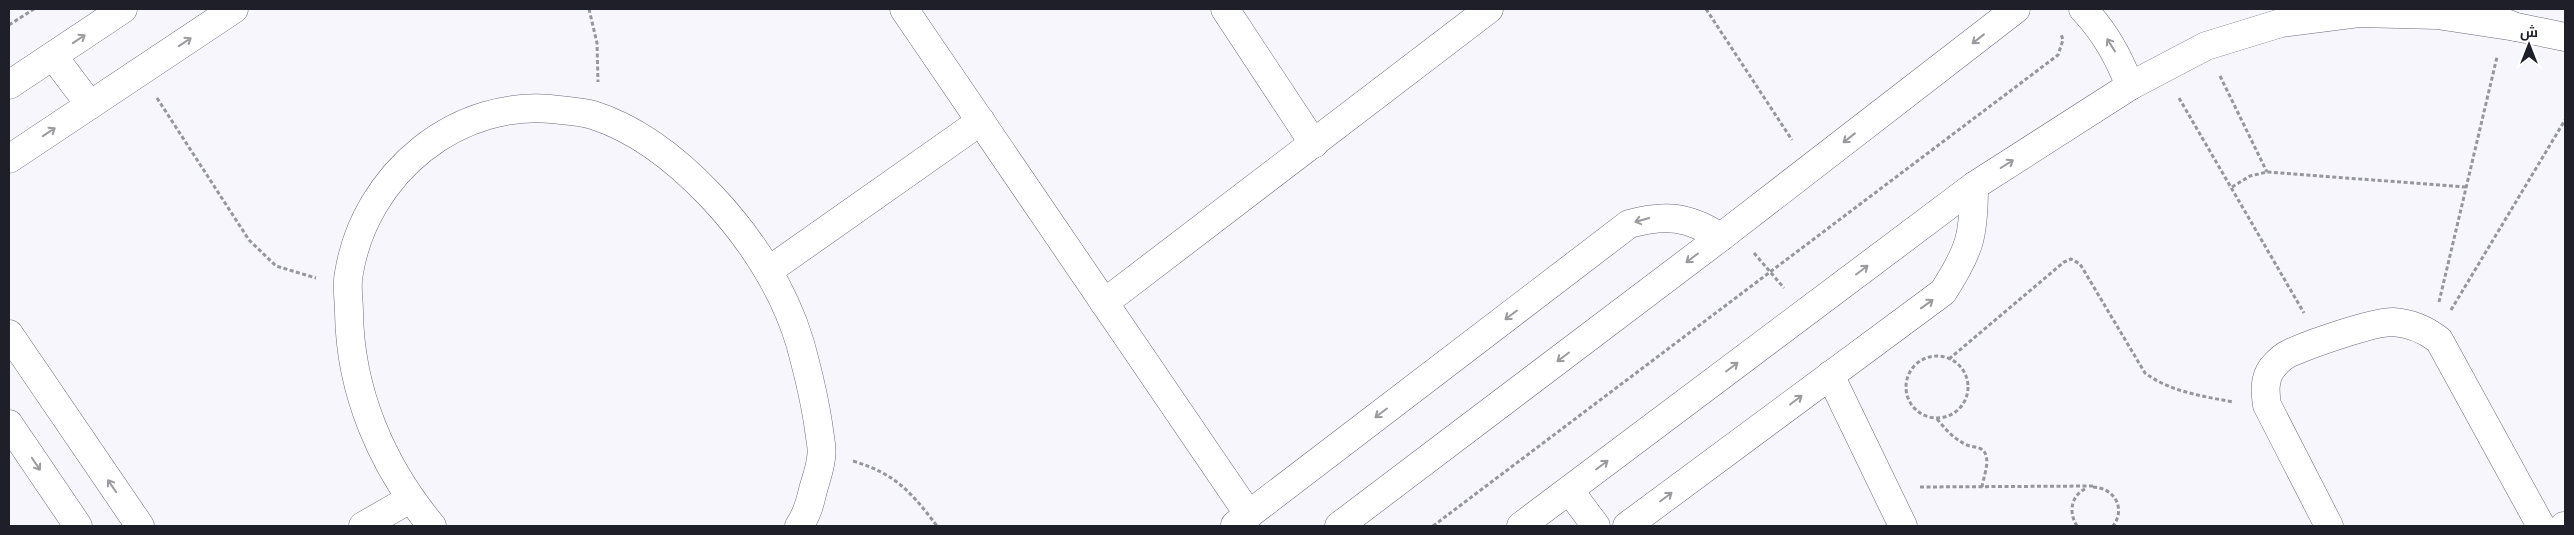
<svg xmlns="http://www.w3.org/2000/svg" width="2574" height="535" font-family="'PT Serif',Cairo,serif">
<rect width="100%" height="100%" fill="#f6f6fc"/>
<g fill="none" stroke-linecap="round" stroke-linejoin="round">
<defs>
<g id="minor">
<polyline points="904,9 1249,515"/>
<polyline points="1225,9 1314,144"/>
<path d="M 2083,9 C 2105,32 2118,56 2130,86"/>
<polyline points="2498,20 2516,27 2565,37"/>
<polyline points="53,56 90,105"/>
<polyline points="9,85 123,9"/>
<polyline points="9,159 234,9"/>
<polyline points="768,271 981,121"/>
<polyline points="1104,303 1489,9"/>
<polyline points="9,334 140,526"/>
<polyline points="1830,375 1903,526"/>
<polyline points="9,424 78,526"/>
<polyline points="1569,490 1596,526"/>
<path d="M 1235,525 L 1629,224 C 1666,214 1687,216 1721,237"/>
<polyline points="363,526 410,499"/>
<path d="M 432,526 C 382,466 350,392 349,312 C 349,300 346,286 349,273 C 365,174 458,96 560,110 C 571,111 583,112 593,115 C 640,130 678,161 711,196 C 750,237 784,289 800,343 C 808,372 815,400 819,430 C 820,439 823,449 821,458 C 820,469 816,479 813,490 C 810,503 807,515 799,526"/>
<polyline points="1339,526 1721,237 2016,9"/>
<polyline points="1521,526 1974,186 2130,86 2206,46 2281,23 2359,13 2437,15 2516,27"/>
<path d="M 1627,526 L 1943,292 C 1970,250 1974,236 1974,186"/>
<path d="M 2329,526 L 2267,405 C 2265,392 2264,379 2272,368 C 2277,362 2283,356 2290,353 C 2310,344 2372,322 2393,322 C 2409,323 2426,330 2439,340 L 2541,526"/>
<polyline points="2564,526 2565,526"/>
</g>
</defs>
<use href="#minor" stroke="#6b6a82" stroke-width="29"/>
<g stroke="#96969d" stroke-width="3" stroke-dasharray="4 2.5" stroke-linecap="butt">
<polyline points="589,9 597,43 598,82"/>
<polyline points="1706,9 1792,140"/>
<polyline points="9,25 34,9"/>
<polyline points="2220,76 2267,172"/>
<polyline points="157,98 249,240 276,266 316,278"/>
<polyline points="2179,98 2304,313"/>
<polyline points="2232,187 2250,176 2267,172 2466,187"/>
<polyline points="1754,253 1784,288"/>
<polyline points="2439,302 2497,57"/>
<polyline points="2451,310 2565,120"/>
<circle cx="1937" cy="387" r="31"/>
<path d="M 1949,359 L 2064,262 L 2071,259 L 2080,264 L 2145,373 C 2171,392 2202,396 2233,402"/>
<path d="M 1937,419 C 1946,430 1954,439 1967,445 C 1974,448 1984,446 1986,456 C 1989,464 1983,479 1982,487"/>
<path d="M 853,461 C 896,474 911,492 937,526"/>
<polyline points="1920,487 2095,486"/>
<path d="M 2093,487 C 2115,488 2126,509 2113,526"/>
<polyline points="1433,526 2058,55 2063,40 2061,34"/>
<path d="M 2077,526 C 2068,512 2071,495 2087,488"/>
</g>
<use href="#minor" stroke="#fff" stroke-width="28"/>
</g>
<defs><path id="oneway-shaft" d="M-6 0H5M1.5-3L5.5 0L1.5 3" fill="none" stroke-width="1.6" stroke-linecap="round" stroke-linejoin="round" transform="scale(1.25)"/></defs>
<g stroke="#9a9a9f">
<use href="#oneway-shaft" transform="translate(79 39) rotate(-34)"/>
<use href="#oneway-shaft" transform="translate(1978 39) rotate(142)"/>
<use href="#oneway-shaft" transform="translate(185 42) rotate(-34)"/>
<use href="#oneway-shaft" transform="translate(2111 45) rotate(-122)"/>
<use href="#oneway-shaft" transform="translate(49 132) rotate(-34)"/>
<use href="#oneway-shaft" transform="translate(1849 138) rotate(142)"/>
<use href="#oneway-shaft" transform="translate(2007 164) rotate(-32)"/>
<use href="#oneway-shaft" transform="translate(1642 220) rotate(164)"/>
<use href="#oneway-shaft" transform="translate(1692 258) rotate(143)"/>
<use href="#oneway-shaft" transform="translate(1862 270) rotate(-37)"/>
<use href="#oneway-shaft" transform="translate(1927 304) rotate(-36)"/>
<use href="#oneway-shaft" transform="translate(1511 315) rotate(143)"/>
<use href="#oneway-shaft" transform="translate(1563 357) rotate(143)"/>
<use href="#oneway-shaft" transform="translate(1732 367) rotate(-37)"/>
<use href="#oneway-shaft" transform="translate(1796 400) rotate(-37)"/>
<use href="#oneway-shaft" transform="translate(1381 413) rotate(143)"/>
<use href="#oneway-shaft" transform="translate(36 464) rotate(56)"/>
<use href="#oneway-shaft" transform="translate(1602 465) rotate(-37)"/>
<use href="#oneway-shaft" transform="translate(112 486) rotate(-124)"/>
<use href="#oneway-shaft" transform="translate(1666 497) rotate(-37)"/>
</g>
<rect width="2574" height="535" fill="none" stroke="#1f1f29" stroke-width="20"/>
<g transform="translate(2529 45)" stroke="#ffffff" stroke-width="4" paint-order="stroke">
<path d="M0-4L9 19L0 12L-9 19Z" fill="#1f1f29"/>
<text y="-8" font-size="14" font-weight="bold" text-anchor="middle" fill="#1f1f29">ش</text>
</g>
</svg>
